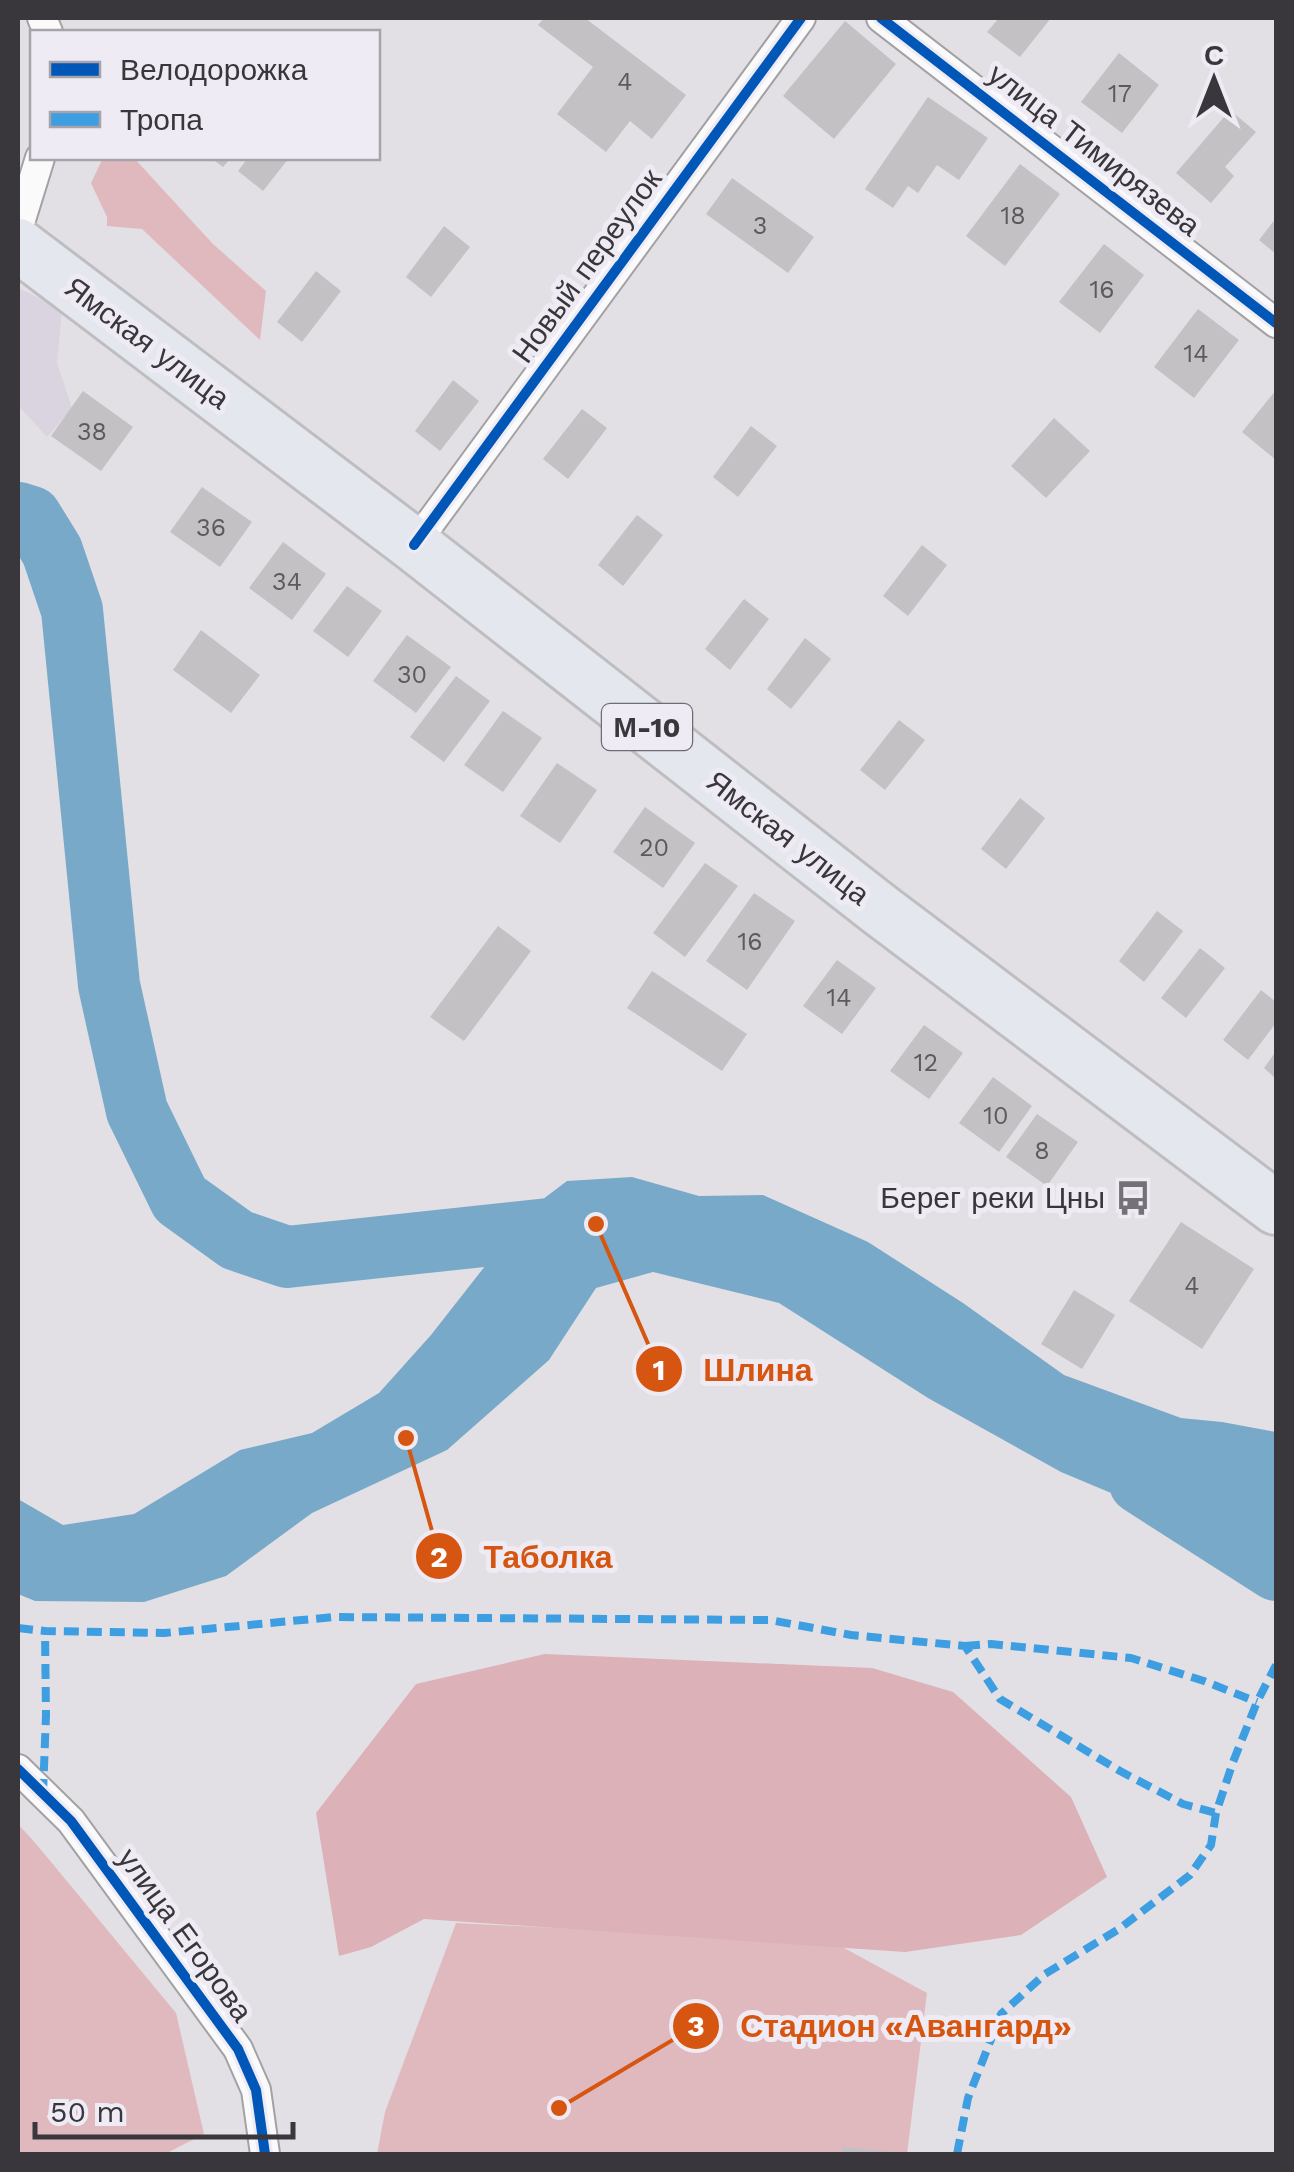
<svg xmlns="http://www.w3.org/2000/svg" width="1294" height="2172" font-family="'Work Sans',sans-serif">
<rect width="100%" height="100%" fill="#e2e0e5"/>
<polygon fill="#d9d4df" points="18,288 62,309 57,363 72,408 47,437 18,405"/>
<g fill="#e0b9be">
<polygon points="103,158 134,158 213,244 266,291 260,340 142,229 107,226 107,217 91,183"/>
<polygon points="18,1824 37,1845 176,2013 204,2134 165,2154 18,2154"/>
<polygon points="456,1923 833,1942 927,1993 907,2154 377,2154 385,2112"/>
</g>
<polygon fill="#dcb1b7" points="545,1654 872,1668 953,1692 1071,1797 1107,1877 1021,1935 905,1952 424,1919 371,1947 339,1956 316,1813 416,1684"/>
<polygon fill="#79a9c8" points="632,1177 699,1196 763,1195 868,1242 963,1303 1064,1375 1181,1418 1222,1422 1276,1432 1276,1554 1250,1541 1154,1511 1061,1472 928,1398 779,1303 653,1272 596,1288 549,1360 447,1450 312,1513 226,1576 144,1602 35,1601 18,1594 18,1499 63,1525 134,1514 240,1450 312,1433 379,1393 431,1335 489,1261 518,1218 567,1181"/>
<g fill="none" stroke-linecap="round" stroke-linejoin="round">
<g stroke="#79a9c8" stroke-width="62">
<polyline points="18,513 31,517 52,551 72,610 109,985 137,1111 180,1199 237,1240 287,1257 595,1224"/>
<polyline points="1140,1483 1276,1570"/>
</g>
</g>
<g fill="#c3c1c4">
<polygon points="544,18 585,18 686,95 652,139 630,121 606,152 557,114 593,67 538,25"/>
<polygon points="999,18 1051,18 1020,57 987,32"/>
<polygon points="845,21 896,64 834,139 783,96"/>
<polygon points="1119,53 1159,85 1122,133 1081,102"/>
<polygon points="928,97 988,138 959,180 937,165 918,193 908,186 893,208 865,189"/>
<polygon points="1230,110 1256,132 1225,167 1234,176 1211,203 1176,173"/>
<polygon points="211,158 231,158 223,167"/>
<polygon points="248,158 289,158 263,191 238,171"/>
<polygon points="1020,164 1060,194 1005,266 966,236"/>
<polygon points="732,178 814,237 788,273 706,214"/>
<polygon points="1276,218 1276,254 1259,240"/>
<polygon points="444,226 470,247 431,297 406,277"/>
<polygon points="1104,244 1144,275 1100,333 1059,302"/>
<polygon points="316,271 341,291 302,342 277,322"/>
<polygon points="1198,309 1239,340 1194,398 1154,367"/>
<polygon points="453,380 479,401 440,451 415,431"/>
<polygon points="1276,390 1276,460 1242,432"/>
<polygon points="83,391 133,427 101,471 51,436"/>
<polygon points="582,409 607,428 568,479 543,459"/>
<polygon points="1054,418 1090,451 1046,498 1011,466"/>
<polygon points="751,426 777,446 738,497 713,477"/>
<polygon points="202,487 252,522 220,567 170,532"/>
<polygon points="637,515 663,535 623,586 598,565"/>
<polygon points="283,542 326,574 292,620 249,588"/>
<polygon points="922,545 947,565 908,616 883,596"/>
<polygon points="347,586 382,611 348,657 313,631"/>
<polygon points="744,599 769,619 730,670 705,649"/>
<polygon points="201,630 260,675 231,713 173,670"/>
<polygon points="407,635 451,667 416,713 373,681"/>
<polygon points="805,638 831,659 791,709 767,689"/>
<polygon points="456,676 490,701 444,762 410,737"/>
<polygon points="503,711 542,738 503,792 464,765"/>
<polygon points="899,720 925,740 885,790 860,770"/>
<polygon points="557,763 597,790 560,843 520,816"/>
<polygon points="1020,798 1045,818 1006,869 981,849"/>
<polygon points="645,807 695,843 663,888 613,852"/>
<polygon points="705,863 738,886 685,957 653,933"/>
<polygon points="754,893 795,921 747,990 706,961"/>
<polygon points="1157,911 1183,931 1144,982 1119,961"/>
<polygon points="498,926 531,951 464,1041 430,1017"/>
<polygon points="1200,948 1225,968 1186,1018 1161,998"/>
<polygon points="837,960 876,988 842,1034 803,1006"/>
<polygon points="652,971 747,1034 722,1071 627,1008"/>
<polygon points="1261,990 1276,1002 1276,1023 1248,1060 1223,1040"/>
<polygon points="924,1025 963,1053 929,1099 890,1071"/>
<polygon points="1276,1051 1276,1079 1264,1068"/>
<polygon points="993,1077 1032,1106 999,1152 959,1123"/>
<polygon points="1037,1114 1078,1142 1047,1186 1006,1157"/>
<polygon points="1181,1222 1254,1269 1202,1349 1129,1301"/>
<polygon points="1074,1290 1115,1315 1082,1369 1041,1344"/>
<polygon points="842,2147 893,2152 893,2154 842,2154"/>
</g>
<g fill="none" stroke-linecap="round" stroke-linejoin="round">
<defs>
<g id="street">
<polyline points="42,18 48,32"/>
<polyline points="881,18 1276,323"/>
<polyline points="18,229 40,158"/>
<polyline points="414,545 801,18"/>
<polyline points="18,1769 71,1821 238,2049 256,2090 265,2154"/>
</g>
<polyline id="highway" points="18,245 414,545 879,909 1276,1208"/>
</defs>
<use href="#street" stroke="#a2a1a4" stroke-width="32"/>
<use href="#highway" stroke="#bebdbf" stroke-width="58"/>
<use href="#street" stroke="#fbfafb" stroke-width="28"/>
<use href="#highway" stroke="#e5e7ee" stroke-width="52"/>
<g stroke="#3e9ee2" stroke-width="8" stroke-dasharray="15 8" stroke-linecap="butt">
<polyline points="18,1628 45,1631 164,1633 334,1617 770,1620 851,1635 965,1646 1000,1699 1120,1771 1183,1804 1216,1813"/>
<polyline points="965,1646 991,1644 1131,1658 1204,1681 1257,1702"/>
<polyline points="43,1794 46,1715 45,1631"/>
<polyline points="957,2154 968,2098 1001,2014 1045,1974 1119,1929 1190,1875 1211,1845 1216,1813 1233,1762 1257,1702 1276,1665"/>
</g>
<defs>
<g id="cycleway">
<polyline points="881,18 1276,323"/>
<polyline points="414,545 801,18"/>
<polyline points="18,1769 71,1821 238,2049 256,2090 265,2154"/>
</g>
</defs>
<use href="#cycleway" stroke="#efebf4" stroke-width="16"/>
<use href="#cycleway" stroke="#0057b8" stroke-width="10"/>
</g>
<defs>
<symbol id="bus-bare" viewBox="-9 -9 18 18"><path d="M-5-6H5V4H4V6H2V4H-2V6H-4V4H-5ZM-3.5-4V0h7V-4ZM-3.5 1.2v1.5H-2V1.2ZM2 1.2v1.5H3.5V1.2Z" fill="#747276" stroke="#efebf4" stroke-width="2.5" paint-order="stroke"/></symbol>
</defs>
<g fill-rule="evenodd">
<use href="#bus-bare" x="1108" y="1173" width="50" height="50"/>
</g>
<g text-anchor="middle" stroke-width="10" stroke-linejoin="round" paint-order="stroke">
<g font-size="25" fill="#5c5a5d">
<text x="625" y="90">4</text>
<text x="1120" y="102">17</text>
<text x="1013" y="224">18</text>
<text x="760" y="234">3</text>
<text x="1102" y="298">16</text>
<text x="1196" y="362">14</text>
<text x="92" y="440">38</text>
<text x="211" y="536">36</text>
<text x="287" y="590">34</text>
<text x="412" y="683">30</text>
<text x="654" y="856">20</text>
<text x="750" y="950">16</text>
<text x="839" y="1006">14</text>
<text x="926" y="1071">12</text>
<text x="996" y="1124">10</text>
<text x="1042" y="1159">8</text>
<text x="1192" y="1294">4</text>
</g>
<rect fill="#efebf4" stroke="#706d72" stroke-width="2.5" x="602" y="704" width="90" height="46" rx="8"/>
<g font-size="28" font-weight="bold" fill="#39373b">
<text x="647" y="737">М-10</text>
</g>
<g font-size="30" fill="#39373b" stroke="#efebf4">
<text transform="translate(1094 150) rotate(38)" y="10">улица Тимирязева</text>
<text transform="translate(587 266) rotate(-54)" y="10">Новый переулок</text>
<text transform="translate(147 343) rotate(37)" y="10">Ямская улица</text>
<text transform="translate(788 838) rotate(38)" y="10">Ямская улица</text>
<text transform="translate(185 1935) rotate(54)" y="10">улица Егорова</text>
</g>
<g font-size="30" fill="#39373b" stroke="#efebf4" text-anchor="end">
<text x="1105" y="1208">Берег реки Цны</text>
</g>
</g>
<path fill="none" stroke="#d65611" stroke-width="4" d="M596 1224L659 1369M406 1438L439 1556M559 2108L696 2026"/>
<g fill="#d65611" stroke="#efebf4" stroke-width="4">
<circle cx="596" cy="1224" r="10"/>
<circle cx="406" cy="1438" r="10"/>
<circle cx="559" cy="2108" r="10"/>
<circle cx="659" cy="1369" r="25"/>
<circle cx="439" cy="1556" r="25"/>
<circle cx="696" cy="2026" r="25"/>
</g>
<g font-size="30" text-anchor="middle" font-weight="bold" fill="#fff">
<text x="659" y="1380">1</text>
<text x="439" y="1567">2</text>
<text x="696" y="2036">3</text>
</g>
<g font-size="32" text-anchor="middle" font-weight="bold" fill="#d65611" stroke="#efebf4" stroke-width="10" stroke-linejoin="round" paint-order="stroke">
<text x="758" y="1381">Шлина</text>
<text x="548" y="1568">Таболка</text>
<text x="906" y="2037">Стадион «Авангард»</text>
</g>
<rect width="1294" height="2172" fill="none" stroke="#39373b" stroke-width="40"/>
<rect x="30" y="30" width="350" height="130" fill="#efebf4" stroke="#a6a3aa" stroke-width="2.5"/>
<rect x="50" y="62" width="50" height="15" fill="#0057b8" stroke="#a6a3aa" stroke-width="2.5"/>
<text x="120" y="80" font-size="30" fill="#39373b">Велодорожка</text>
<rect x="50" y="112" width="50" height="15" fill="#3e9ee2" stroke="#a6a3aa" stroke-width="2.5"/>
<text x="120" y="130" font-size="30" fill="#39373b">Тропа</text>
<g transform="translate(1214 80)" stroke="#efebf4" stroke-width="8" paint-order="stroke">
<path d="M0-8L18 38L0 25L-18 38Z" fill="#39373b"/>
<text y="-15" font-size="28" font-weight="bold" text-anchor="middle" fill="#39373b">С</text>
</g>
<path d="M35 2122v15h258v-15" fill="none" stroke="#39373b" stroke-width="5"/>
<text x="50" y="2122" font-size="30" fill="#39373b" stroke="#efebf4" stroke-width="8" paint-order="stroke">50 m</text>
</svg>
